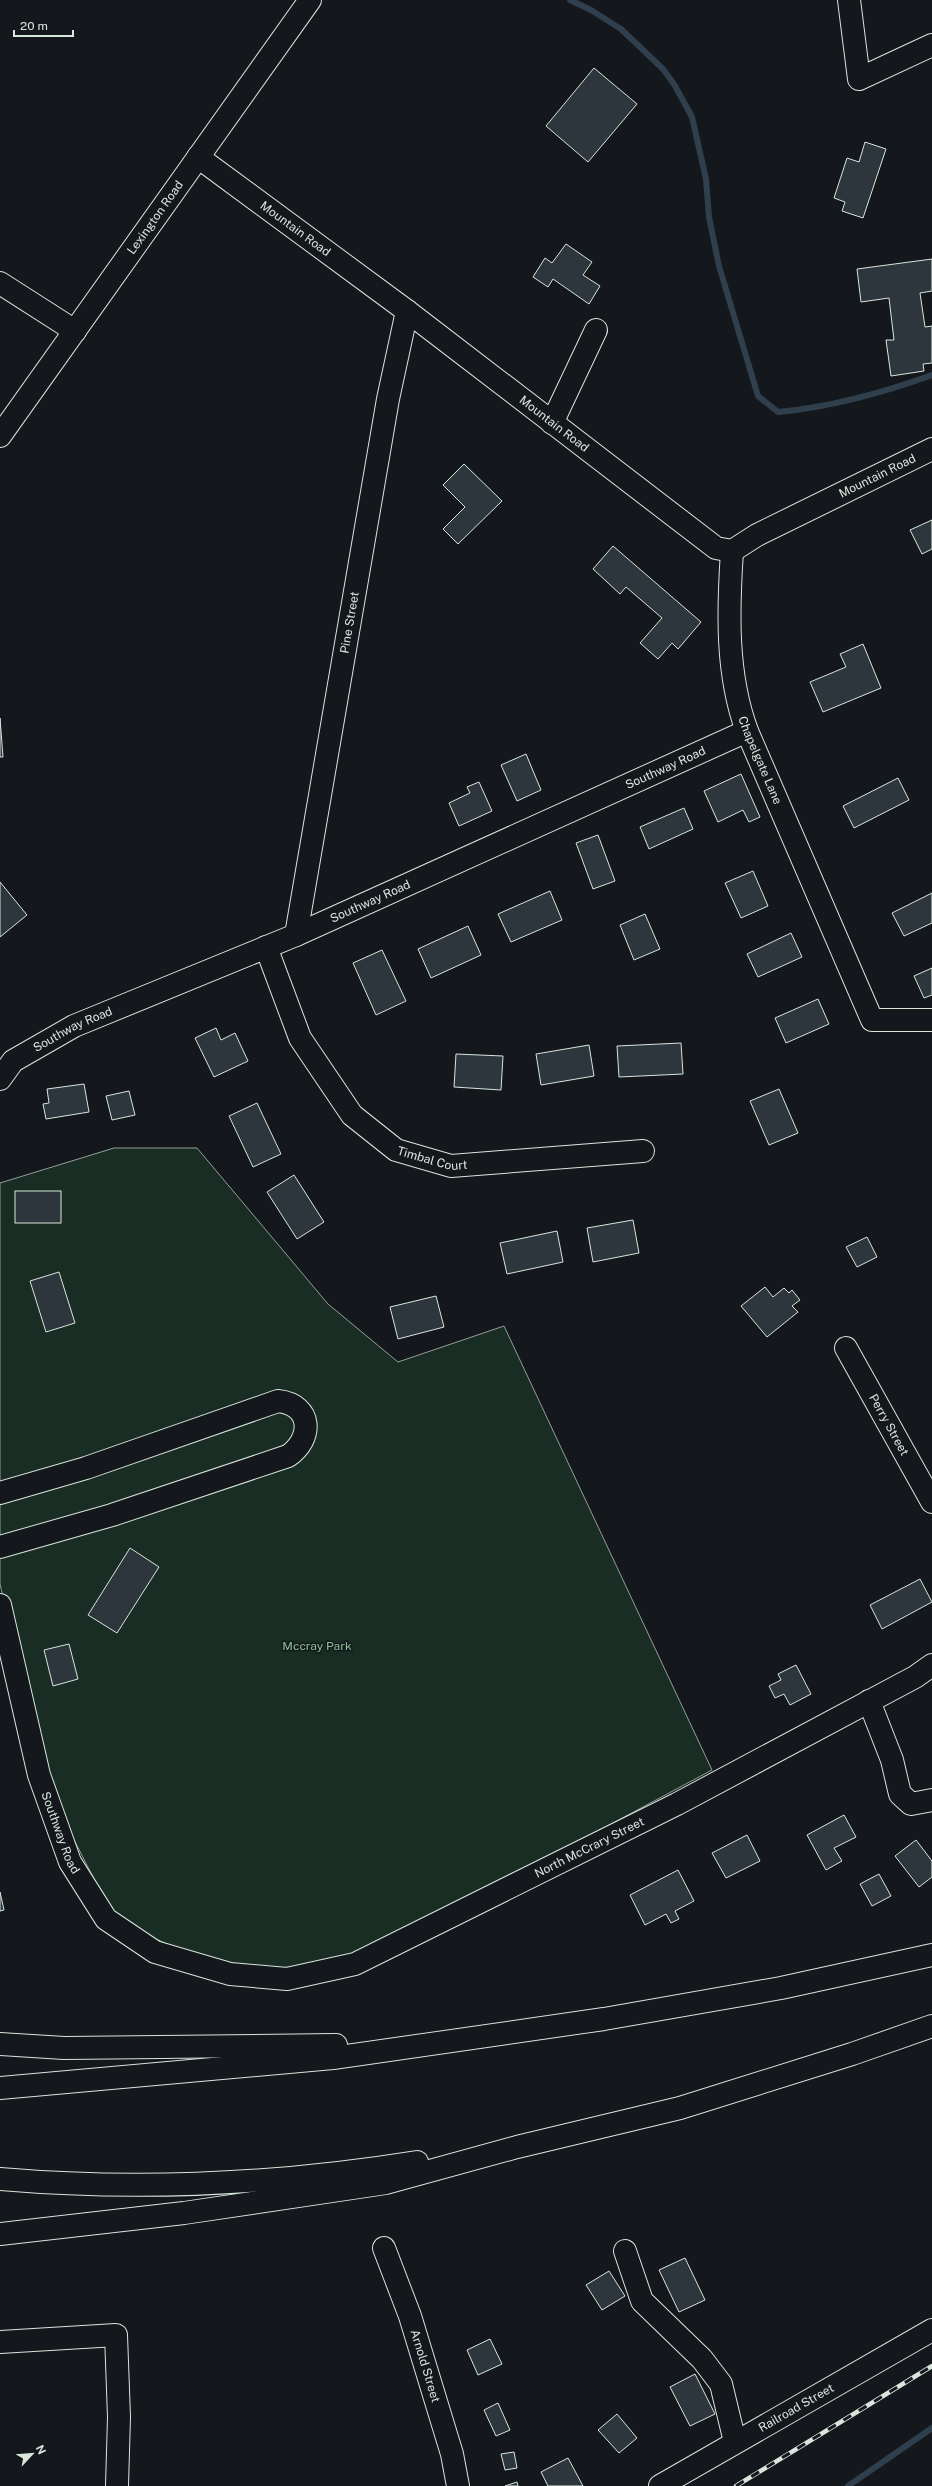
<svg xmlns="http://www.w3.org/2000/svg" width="932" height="2486" font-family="'Public Sans',sans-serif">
<rect width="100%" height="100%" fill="#14181c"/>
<polygon fill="#1a2d24" stroke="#939e99" points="114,1148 197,1148 328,1304 398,1362 504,1326 712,1770 471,1899 320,1972 202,1960 115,1920 47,1787 0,1584 0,1183"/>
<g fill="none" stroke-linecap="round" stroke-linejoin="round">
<g stroke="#2f3f4d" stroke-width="6">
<path d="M 570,0 L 591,10 L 621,29 L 663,69 L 674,84 L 692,117 L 706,179 L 709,217 L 719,266 L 758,396 L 778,412 C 831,407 882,393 932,375"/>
<polyline points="848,2486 932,2428"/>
</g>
</g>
<g fill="#2c363c" stroke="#d8e6dc">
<polygon points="594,68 637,104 588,162 546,126"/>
<polygon points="865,142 886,149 863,218 842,211 845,202 834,198 847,158 859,162"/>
<polygon points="566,244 592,262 583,275 600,286 589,304 553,279 548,287 533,277 545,258 552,263"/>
<polygon points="932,259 932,291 920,293 925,327 932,326 932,363 923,364 924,371 891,376 886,340 894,340 889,298 861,302 857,269"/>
<polygon points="464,464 502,501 458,544 443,529 465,507 443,485"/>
<polygon points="932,520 932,549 922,554 910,530"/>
<polygon points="613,546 701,622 678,649 672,643 658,659 640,643 662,618 626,587 620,594 593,569"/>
<polygon points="863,644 881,688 823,712 810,682 846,667 840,654"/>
<polygon points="0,718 3,757 0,757"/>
<polygon points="526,754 541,790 517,801 501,765"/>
<polygon points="741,774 760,817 749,822 743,810 718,822 704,791"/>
<polygon points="898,778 909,800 854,828 843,806"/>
<polygon points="479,782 492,811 459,826 449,803 470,793 467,787"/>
<polygon points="684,808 693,829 649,849 640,827"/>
<polygon points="598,835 615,881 593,889 576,843"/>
<polygon points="753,871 768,906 741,918 725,883"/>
<polygon points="0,882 27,915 0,937"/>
<polygon points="550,891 562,920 511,942 498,914"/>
<polygon points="932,893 932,923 904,936 892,913"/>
<polygon points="645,914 660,949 634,960 620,925"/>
<polygon points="468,926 481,955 431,978 418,949"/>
<polygon points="791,933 802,957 758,977 747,954"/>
<polygon points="382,950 406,1001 376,1015 353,963"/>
<polygon points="932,968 932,995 924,998 914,976"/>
<polygon points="818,999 829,1024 786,1043 775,1018"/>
<polygon points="216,1028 221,1040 235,1033 248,1061 214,1077 195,1038"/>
<polygon points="681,1043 683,1074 619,1077 617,1046"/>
<polygon points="589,1045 594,1076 541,1085 536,1054"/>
<polygon points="456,1054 503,1056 501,1090 454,1087"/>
<polygon points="84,1084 89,1112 46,1119 43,1104 49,1103 47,1089"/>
<polygon points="779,1089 798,1133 769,1145 750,1101"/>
<polygon points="129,1091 135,1115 112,1120 106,1096"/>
<polygon points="257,1103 281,1154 253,1167 229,1116"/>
<polygon points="294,1175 324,1222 297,1239 267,1192"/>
<rect x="15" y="1191" width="46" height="32"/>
<polygon points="633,1220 639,1253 593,1262 587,1228"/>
<polygon points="557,1231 563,1262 507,1274 500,1243"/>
<polygon points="867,1237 877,1257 857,1267 846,1247"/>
<polygon points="59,1272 75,1323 46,1332 30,1281"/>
<polygon points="765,1287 773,1297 784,1288 789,1293 792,1290 800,1300 792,1306 798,1312 767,1337 741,1306"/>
<polygon points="436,1296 444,1327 398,1339 390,1307"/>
<polygon points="130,1548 159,1567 117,1633 88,1615"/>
<polygon points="920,1579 932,1602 882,1629 870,1605"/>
<polygon points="69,1644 78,1679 53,1686 44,1650"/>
<polygon points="796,1665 811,1694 790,1705 784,1694 775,1698 769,1686 781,1680 778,1674"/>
<polygon points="844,1815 856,1837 834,1848 842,1861 826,1870 807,1835"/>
<polygon points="747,1835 760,1861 726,1878 712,1853"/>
<polygon points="916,1840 932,1861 932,1877 919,1887 895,1856"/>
<polygon points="678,1870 694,1901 675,1911 679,1919 671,1923 666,1914 645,1925 630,1895"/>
<polygon points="879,1874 891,1896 872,1906 860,1884"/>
<polygon points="0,1892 4,1910 0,1911"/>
<polygon points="685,2258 705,2300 679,2312 659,2270"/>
<polygon points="609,2271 625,2296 602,2310 586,2285"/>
<polygon points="490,2339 502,2364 478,2375 467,2350"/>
<polygon points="695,2374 715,2414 690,2426 670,2387"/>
<polygon points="498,2403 510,2430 496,2436 484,2410"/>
<polygon points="617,2414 637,2438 619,2453 598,2430"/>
<polygon points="514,2452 517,2468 505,2470 501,2454"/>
<polygon points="568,2458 583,2486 548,2486 541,2472"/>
<polygon points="517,2482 518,2486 505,2486"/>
</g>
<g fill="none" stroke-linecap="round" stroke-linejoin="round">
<defs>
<g id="minor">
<polyline points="849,0 859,79 932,45"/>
<path id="s1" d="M 198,157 L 407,311 L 716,548 L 732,551 L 757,535 L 932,449"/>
<polyline points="0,283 75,331"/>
<polyline points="552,423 596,330"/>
<path id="s2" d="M 732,551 C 728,611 726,674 747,731 L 872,1020 L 932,1020"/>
<path id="s3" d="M 296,935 L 388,399 L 407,311"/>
<path id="s4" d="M 266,947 L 300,1038 L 352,1115 L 396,1150 L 451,1166 L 643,1151"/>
<path id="s5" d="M 0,1079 L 13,1061 L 74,1026 L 296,935 L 747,731"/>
<path id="s6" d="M 846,1348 L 932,1502"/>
<path d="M 0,1493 L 86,1468 L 278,1401 C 313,1405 313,1439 288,1456 L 112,1515 L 0,1547"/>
<path id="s7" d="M 0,1605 L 39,1775 L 70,1862 L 106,1919 L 155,1952 L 230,1974 L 287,1979 L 355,1964 L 677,1804 L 915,1677 L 932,1665"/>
<polyline points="869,1701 892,1760 900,1794 911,1804 932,1800"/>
<path id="s8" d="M 384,2248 L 410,2316 L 452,2454 L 458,2486"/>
<polyline points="625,2251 642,2301 702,2359 721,2384 735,2442"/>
<polyline points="0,2342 116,2335 119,2417 117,2486"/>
<path id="s9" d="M 660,2486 L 932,2330"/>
</g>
<g id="major">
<path id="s10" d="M 0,436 L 310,0"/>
</g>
<g id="highway">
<polyline points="0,2044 64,2048 336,2045"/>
<polyline points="0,2088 333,2058 604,2019 781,1988 932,1955"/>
<path d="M 0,2179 C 139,2191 279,2184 417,2162"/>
<polyline points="0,2234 184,2213 386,2183 517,2147 680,2108 852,2054 932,2026"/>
</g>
</defs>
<use href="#minor" stroke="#d8e6dc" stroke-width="24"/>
<use href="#major" stroke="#d8e6dc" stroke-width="24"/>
<use href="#highway" stroke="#d8e6dc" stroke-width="24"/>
<use href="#minor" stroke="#14181c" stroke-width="22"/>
<use href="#major" stroke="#14181c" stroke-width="22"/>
<use href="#highway" stroke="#14181c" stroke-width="22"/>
<defs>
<polyline id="rail" points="736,2486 932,2366"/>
</defs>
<use href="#rail" stroke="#d8e6dc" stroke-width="4.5"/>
<use href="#rail" stroke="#14181c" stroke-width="3" stroke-dasharray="9" stroke-linecap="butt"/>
</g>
<g text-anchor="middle" stroke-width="3" stroke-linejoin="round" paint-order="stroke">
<g font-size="12" fill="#d8e6dc" stroke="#14181c">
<text dy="4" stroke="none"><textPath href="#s10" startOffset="268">Lexington Road</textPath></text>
<text dy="4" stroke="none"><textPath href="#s1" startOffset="121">Mountain Road</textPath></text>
<text dy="4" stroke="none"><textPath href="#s1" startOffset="445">Mountain Road</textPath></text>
<text dy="4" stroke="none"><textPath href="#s1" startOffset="829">Mountain Road</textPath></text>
<text dy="4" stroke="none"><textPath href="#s3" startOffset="317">Pine Street</textPath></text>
<text dy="4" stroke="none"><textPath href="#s2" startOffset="214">Chapelgate Lane</textPath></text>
<text dy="4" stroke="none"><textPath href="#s5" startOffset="738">Southway Road</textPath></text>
<text dy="4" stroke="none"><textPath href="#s5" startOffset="414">Southway Road</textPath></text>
<text dy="4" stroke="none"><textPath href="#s5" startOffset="90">Southway Road</textPath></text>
<text dy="4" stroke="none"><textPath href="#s4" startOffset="284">Timbal Court</textPath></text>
<text dy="4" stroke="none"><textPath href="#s6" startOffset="88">Perry Street</textPath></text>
<text dy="4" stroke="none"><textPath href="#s7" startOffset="236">Southway Road</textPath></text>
<text dy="4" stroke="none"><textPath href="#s7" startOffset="860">North McCrary Street</textPath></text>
<text dy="4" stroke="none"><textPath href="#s8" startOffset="125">Arnold Street</textPath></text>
<text dy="4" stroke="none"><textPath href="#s9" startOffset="157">Railroad Street</textPath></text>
</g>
<g font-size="12" fill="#8ac095" stroke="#14181c">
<text x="317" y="1650">Mccray Park</text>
</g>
</g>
<g transform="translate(32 2454) rotate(64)" stroke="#14181c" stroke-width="3" paint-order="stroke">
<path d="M0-3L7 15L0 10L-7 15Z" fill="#d8e6dc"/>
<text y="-6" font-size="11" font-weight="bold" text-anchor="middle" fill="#d8e6dc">N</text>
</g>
<path d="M14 30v6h59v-6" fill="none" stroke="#d8e6dc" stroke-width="2"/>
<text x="20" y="30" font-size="12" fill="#d8e6dc" stroke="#14181c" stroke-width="3" paint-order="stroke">20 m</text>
</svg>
